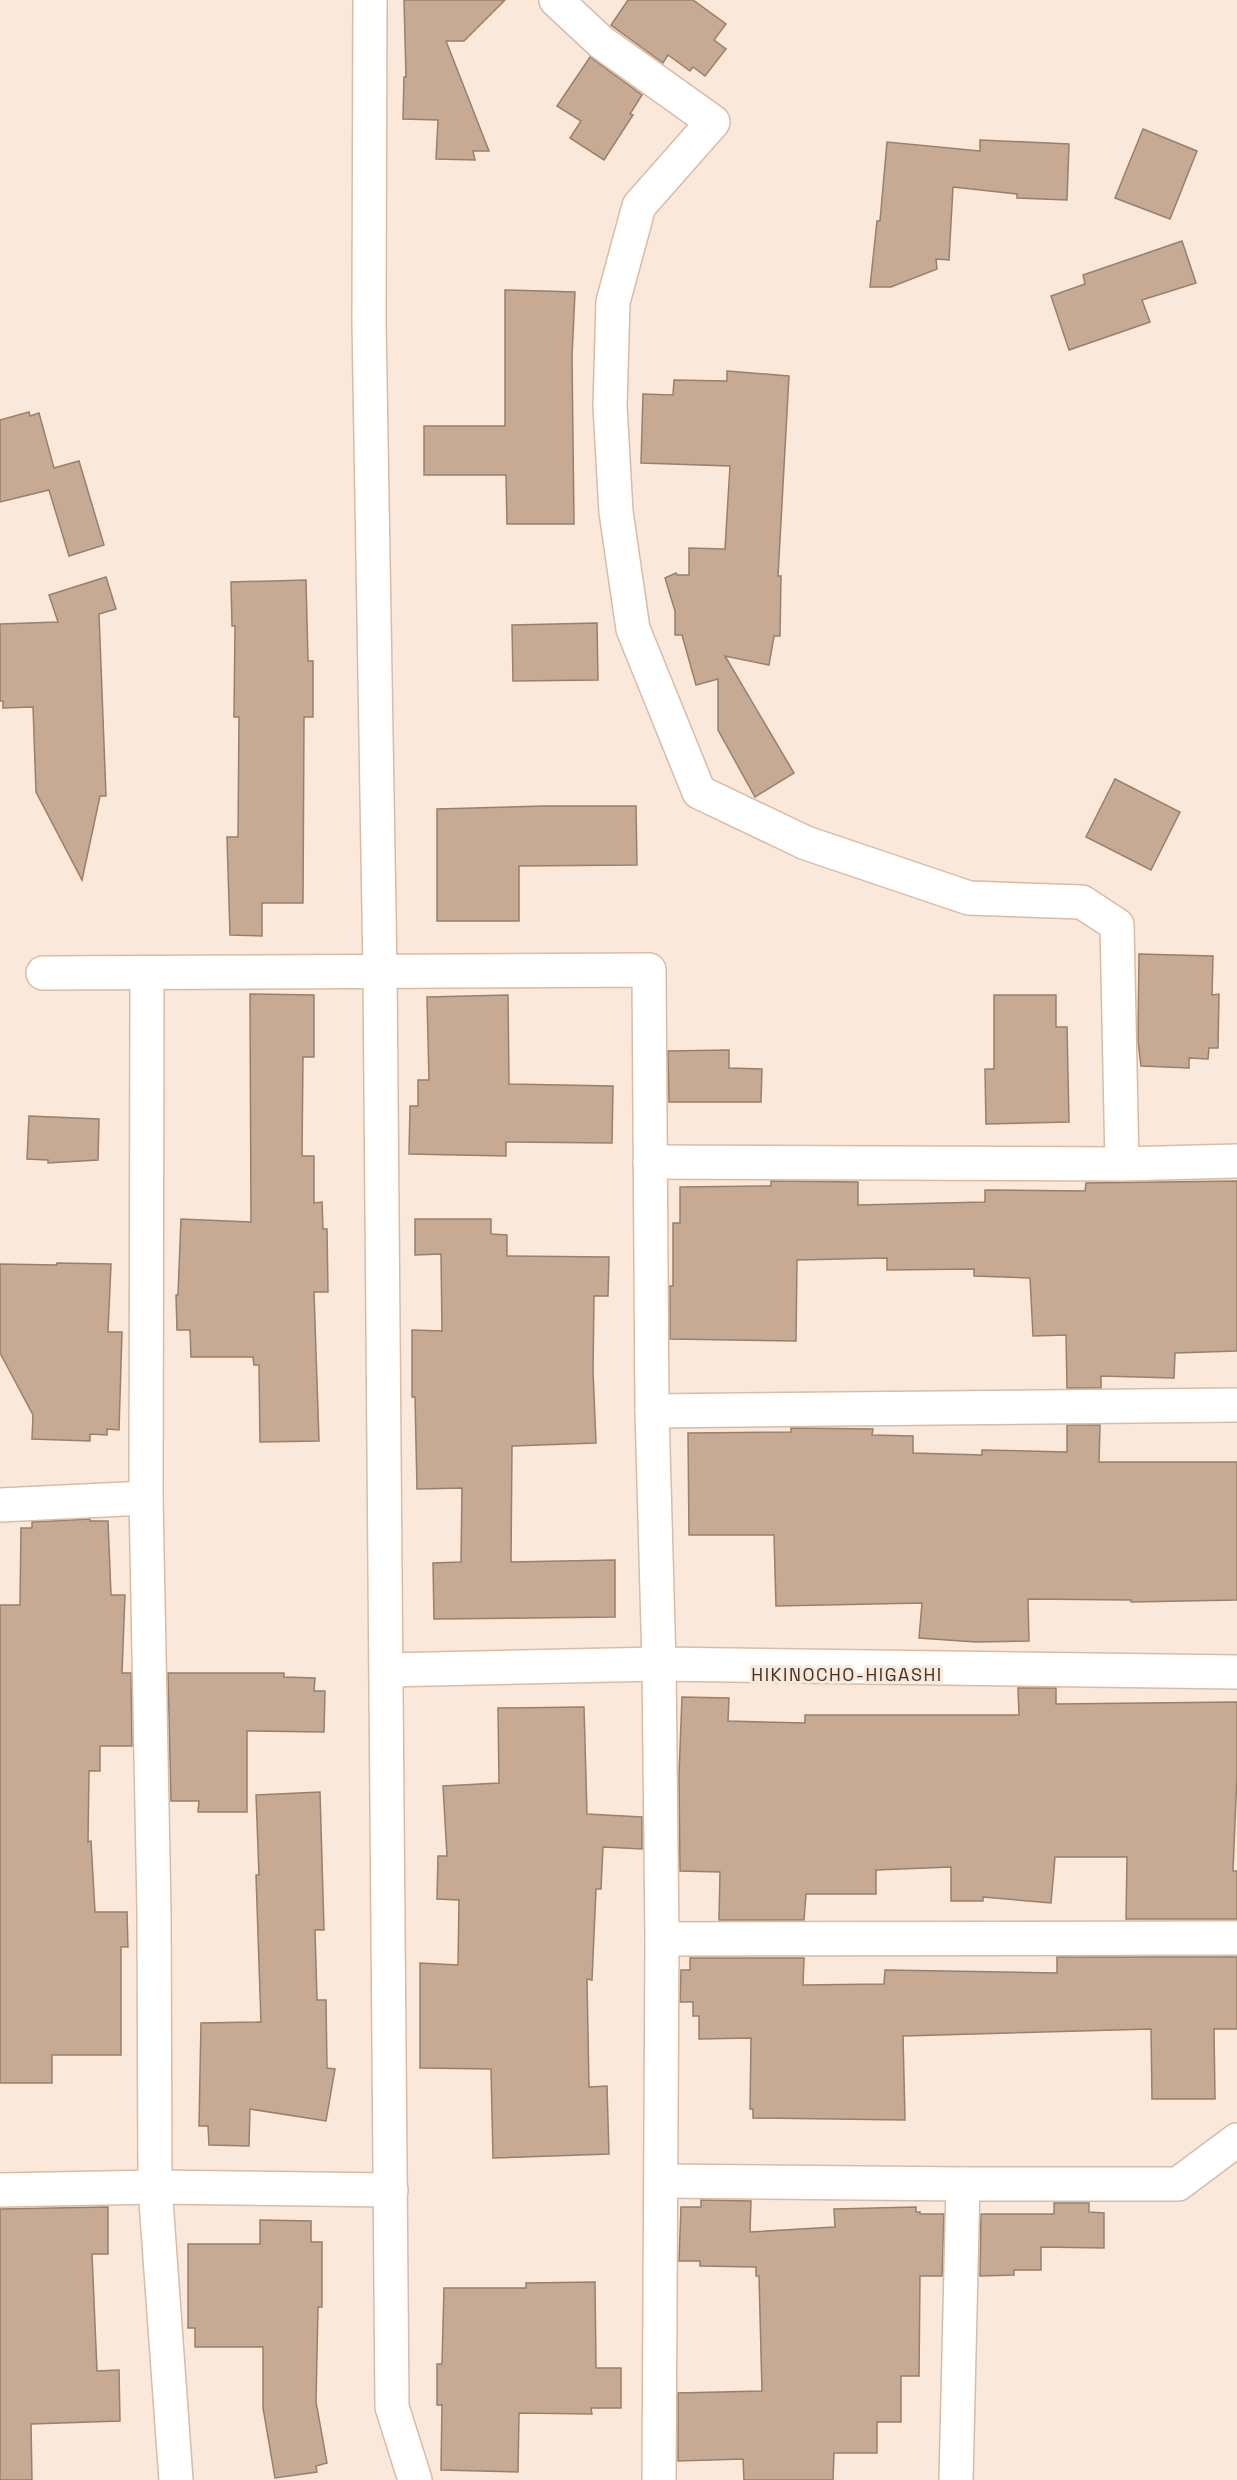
<svg xmlns="http://www.w3.org/2000/svg" width="1237" height="2480" font-family="'Space Grotesk',sans-serif">
<rect width="100%" height="100%" fill="#fae8da"/>
<g fill="#c6aa93" stroke="#9a7f6a" stroke-width="1.5">
<polygon points="404,0 505,0 464,41 446,41 489,151 473,151 475,160 436,159 438,120 403,119 404,77 406,77"/>
<polygon points="628,0 693,0 726,24 714,40 726,49 705,76 693,67 690,71 668,55 663,63 611,25"/>
<polygon points="590,57 642,95 630,114 633,115 604,160 570,138 581,121 557,106"/>
<polygon points="1143,129 1197,151 1170,219 1115,198"/>
<polygon points="980,140 1069,144 1067,200 1017,198 1017,194 953,187 949,260 936,259 937,269 891,287 870,287 877,221 880,221 887,142 980,151"/>
<polygon points="1182,241 1196,283 1142,300 1150,322 1069,350 1051,296 1085,284 1083,275"/>
<polygon points="505,290 575,292 572,357 574,524 507,524 506,475 424,475 424,426 505,426"/>
<polygon points="727,371 789,376 778,576 781,576 780,636 774,636 769,665 725,656 794,773 755,797 718,730 718,679 696,685 682,635 675,635 675,611 665,578 676,573 677,575 689,575 689,548 725,549 730,466 641,463 643,394 673,395 674,380 727,381"/>
<polygon points="29,412 30,416 39,413 54,468 79,461 104,545 69,556 49,490 0,502 0,420"/>
<polygon points="106,577 116,609 99,614 106,796 100,796 82,880 36,792 33,707 3,708 3,701 0,701 0,624 58,622 49,595"/>
<polygon points="306,580 308,661 313,661 313,717 304,717 303,903 262,903 262,936 230,935 227,837 238,837 239,717 234,717 235,626 232,626 231,582"/>
<polygon points="597,623 598,680 513,681 512,625"/>
<polygon points="1115,779 1180,812 1151,870 1086,837"/>
<polygon points="543,806 636,806 637,865 519,866 519,921 437,921 437,809"/>
<polygon points="1139,954 1213,956 1212,995 1219,994 1218,1048 1209,1048 1208,1059 1189,1058 1189,1068 1141,1066 1138,1041"/>
<polygon points="250,994 314,995 314,1057 303,1057 302,1156 314,1156 314,1203 322,1202 323,1229 327,1229 328,1292 314,1292 319,1441 260,1442 259,1365 254,1365 253,1357 191,1357 190,1330 177,1330 176,1295 178,1295 181,1219 251,1222"/>
<polygon points="508,995 509,1084 613,1086 612,1143 506,1142 506,1156 409,1154 410,1106 418,1106 418,1080 429,1080 427,997"/>
<polygon points="994,995 1056,995 1056,1027 1067,1027 1069,1122 986,1124 985,1069 994,1069"/>
<polygon points="729,1050 729,1068 762,1069 761,1102 669,1102 668,1051"/>
<polygon points="29,1116 99,1119 98,1160 48,1163 48,1160 27,1159"/>
<polygon points="771,1181 858,1182 858,1205 985,1202 985,1190 1085,1191 1086,1183 1237,1181 1237,1351 1175,1353 1174,1378 1101,1376 1101,1388 1067,1388 1066,1335 1033,1336 1030,1278 974,1276 974,1269 887,1270 887,1258 797,1260 796,1341 670,1339 670,1286 673,1286 673,1223 680,1223 680,1187 771,1186"/>
<polygon points="415,1219 491,1219 491,1234 507,1235 507,1256 609,1257 608,1296 594,1296 593,1371 596,1443 512,1446 511,1562 615,1560 615,1617 434,1619 433,1563 461,1562 462,1488 417,1489 415,1397 412,1397 412,1330 442,1331 441,1254 415,1255"/>
<polygon points="57,1263 111,1264 108,1332 122,1332 119,1430 107,1429 107,1435 90,1434 90,1441 32,1439 33,1415 0,1353 0,1264 57,1265"/>
<polygon points="1067,1425 1100,1425 1099,1462 1237,1462 1237,1600 1131,1602 1131,1600 1028,1599 1029,1641 976,1642 919,1638 922,1603 776,1606 774,1535 689,1535 688,1433 791,1432 791,1428 873,1429 872,1435 913,1436 913,1453 982,1455 982,1450 1067,1452"/>
<polygon points="90,1519 90,1521 108,1521 111,1595 125,1595 122,1673 131,1673 132,1746 100,1746 100,1771 89,1771 88,1842 91,1841 95,1912 127,1912 128,1947 121,1947 121,2055 52,2055 52,2083 0,2083 0,1605 20,1605 21,1528 32,1528 32,1522"/>
<polygon points="168,1673 284,1673 284,1677 315,1678 314,1691 325,1691 324,1732 247,1731 247,1812 198,1812 199,1801 171,1801"/>
<polygon points="1018,1688 1056,1688 1056,1704 1237,1702 1237,1775 1233,1871 1237,1871 1237,1919 1126,1919 1127,1857 1055,1857 1051,1903 983,1897 983,1901 951,1901 951,1867 876,1870 876,1894 806,1894 804,1920 719,1920 720,1872 680,1871 679,1775 682,1697 729,1698 728,1721 805,1723 805,1715 1019,1715"/>
<polygon points="584,1707 587,1814 642,1817 642,1849 603,1847 601,1889 596,1889 592,1980 587,1979 589,2087 607,2086 609,2154 493,2158 491,2069 420,2068 420,1963 458,1965 459,1900 437,1899 438,1856 447,1856 443,1786 499,1783 498,1708"/>
<polygon points="320,1792 324,1930 315,1930 317,2000 326,2000 327,2068 335,2069 326,2121 250,2109 249,2146 209,2145 208,2126 199,2126 201,2023 261,2022 256,1875 259,1875 256,1795"/>
<polygon points="1057,1957 1237,1957 1237,2029 1214,2029 1215,2099 1152,2099 1151,2029 903,2036 905,2120 753,2118 753,2109 750,2109 751,2038 699,2039 699,2016 693,2016 693,2002 680,2002 681,1970 690,1970 690,1958 804,1958 803,1985 884,1984 885,1970 1057,1973"/>
<polygon points="701,2200 751,2201 750,2232 835,2227 834,2209 916,2207 916,2212 920,2212 920,2214 944,2214 942,2276 920,2276 919,2376 901,2376 901,2422 877,2422 877,2453 834,2453 833,2480 744,2480 743,2459 678,2461 678,2393 762,2391 759,2276 756,2276 756,2267 700,2266 700,2261 679,2261 681,2207 701,2207"/>
<polygon points="1054,2203 1089,2203 1089,2212 1104,2213 1104,2248 1041,2247 1041,2270 1014,2270 1014,2275 980,2276 981,2214 1054,2214"/>
<polygon points="108,2207 108,2254 92,2254 97,2371 119,2370 120,2421 31,2424 32,2480 0,2480 0,2209"/>
<polygon points="260,2220 311,2221 311,2242 322,2242 322,2307 318,2307 316,2402 327,2463 316,2466 317,2472 275,2478 263,2408 263,2347 195,2347 195,2328 188,2328 188,2244 260,2244"/>
<polygon points="595,2282 596,2368 621,2368 621,2408 591,2408 592,2414 519,2413 518,2472 441,2470 442,2405 437,2405 437,2364 442,2364 444,2288 526,2288 526,2283"/>
</g>
<g fill="none" stroke-linecap="round" stroke-linejoin="round">
<defs>
<g id="minor">
<polyline points="556,0 601,42 713,122 639,206 613,302 610,406 616,512 633,629 699,792 806,843 969,898 1082,902 1117,925 1122,1164 1237,1161"/>
<polyline points="43,973 649,970 652,1411 659,1664 662,1939 659,2480"/>
<polyline points="147,973 146,1498 154,1911 155,2187 176,2480"/>
<polyline points="650,1162 1122,1164"/>
<polyline points="652,1411 1237,1405"/>
<polyline points="0,1505 146,1498"/>
<polyline points="387,1670 659,1664 1237,1672"/>
<polyline points="662,1939 1237,1938"/>
<polyline points="662,2181 963,2184 956,2480"/>
<polyline points="963,2184 1178,2184 1237,2140"/>
<polyline points="0,2190 155,2187 391,2190"/>
</g>
<polyline id="tertiary" points="370,0 369,322 380,972 392,2407 415,2480"/>
</defs>
<use href="#minor" stroke="#d9bca5" stroke-width="36"/>
<use href="#tertiary" stroke="#d9bca5" stroke-width="36"/>
<use href="#minor" stroke="#fff" stroke-width="33"/>
<use href="#tertiary" stroke="#fff" stroke-width="33"/>
</g>
<g text-anchor="middle" stroke-width="6" stroke-linejoin="round" paint-order="stroke">
<g font-size="18" letter-spacing="1.5" fill="#41352c" stroke="#fae8da">
<text x="847" y="1681">HIKINOCHO-HIGASHI</text>
</g>
</g>
</svg>
